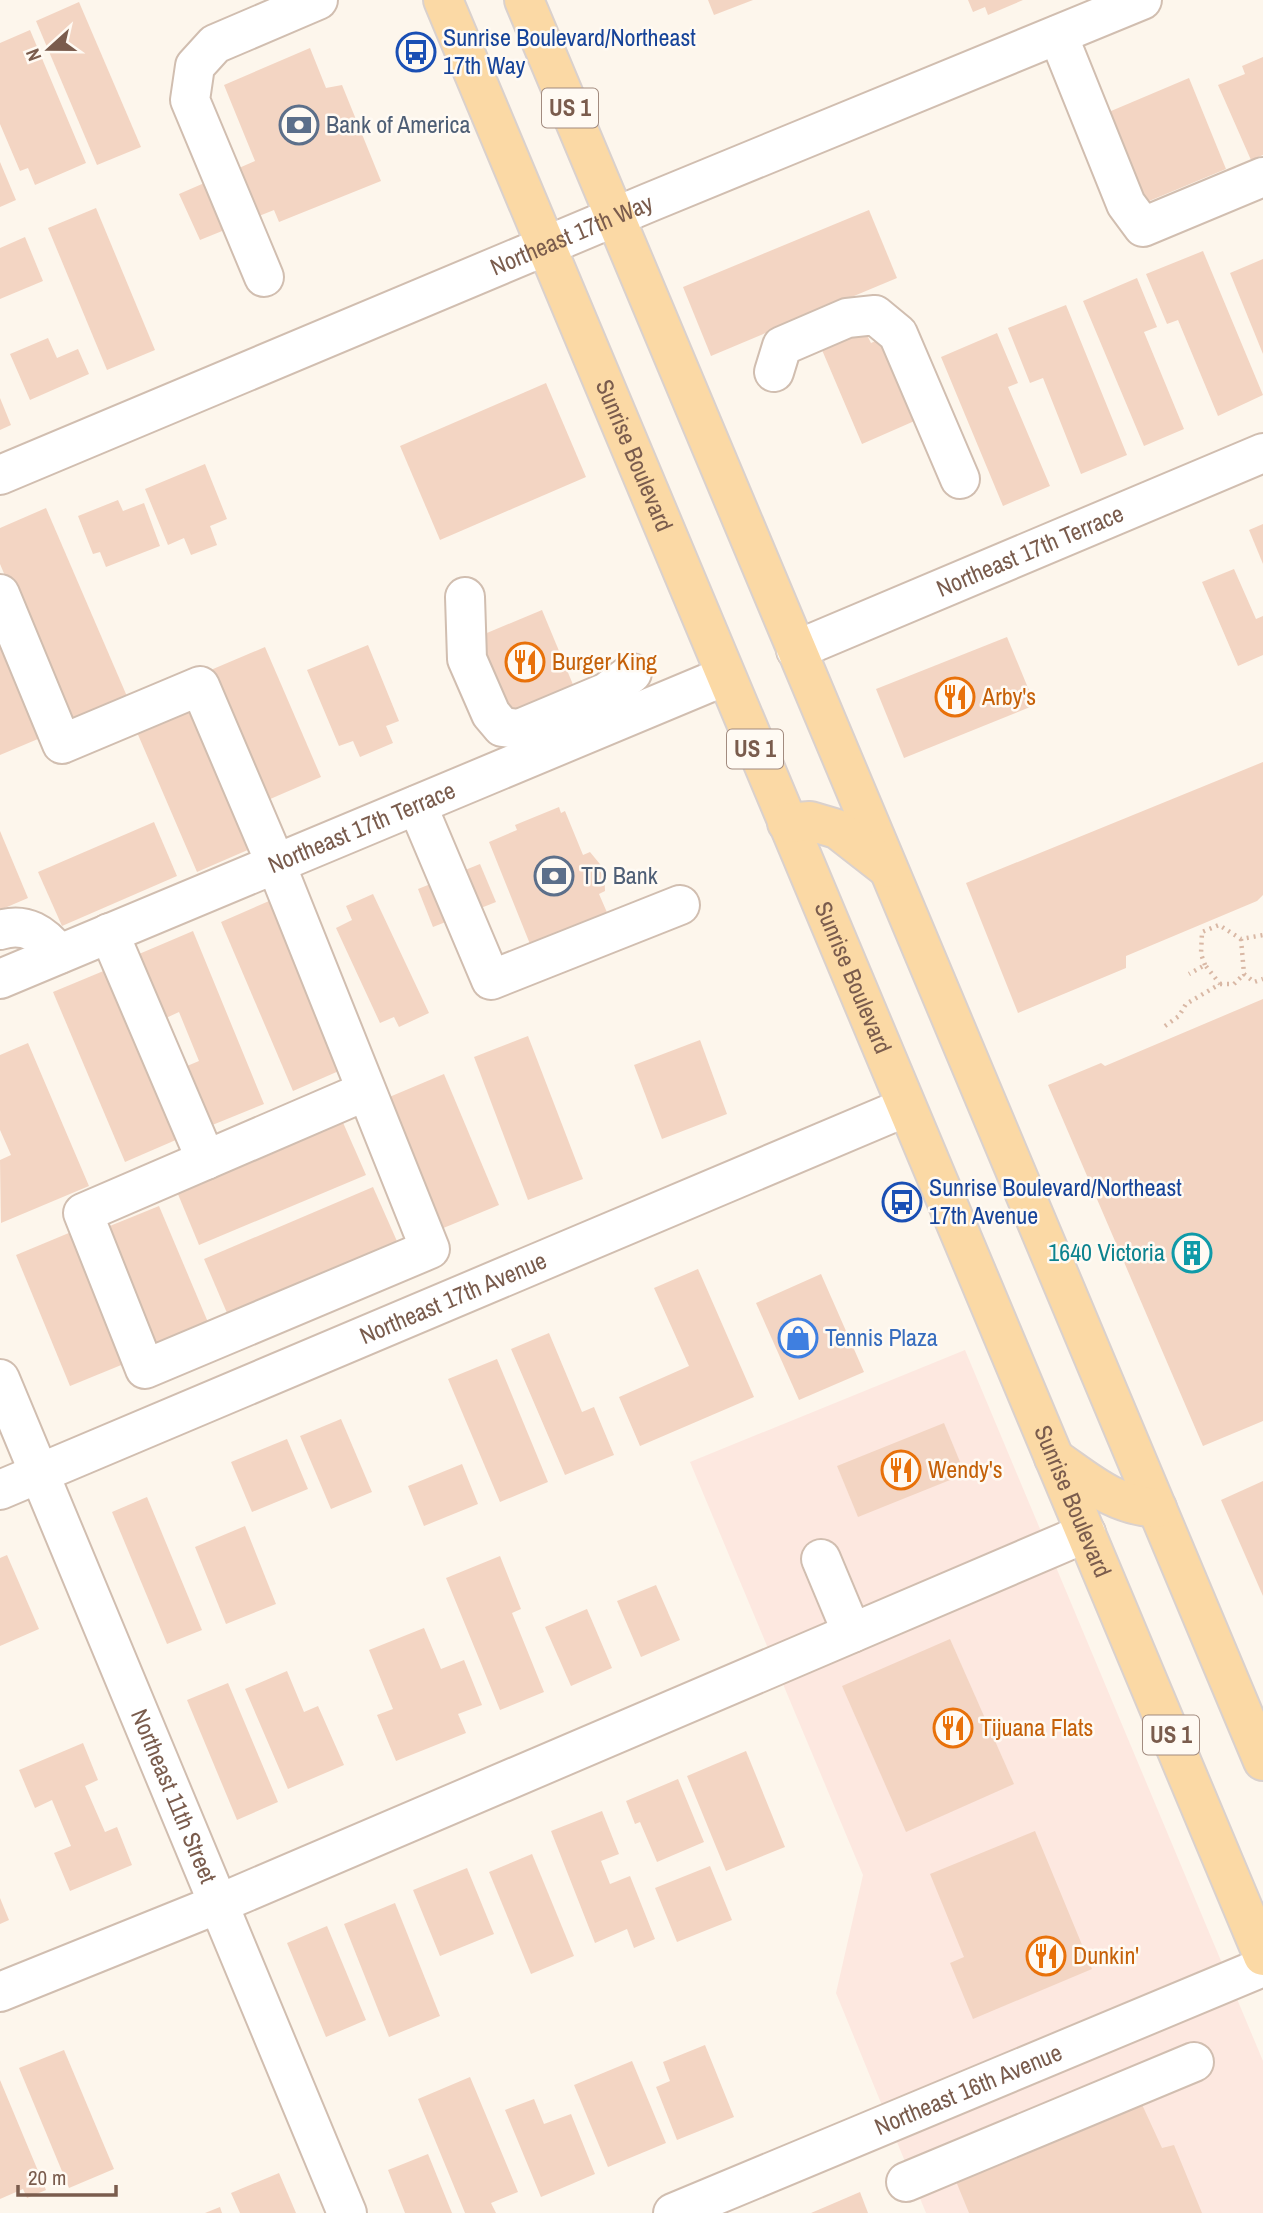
<svg xmlns="http://www.w3.org/2000/svg" width="1263" height="2213" font-family="'Archivo Narrow',sans-serif">
<rect width="100%" height="100%" fill="#fdf6ec"/>
<polygon fill="#fde8e0" points="965,1350 1263,2061 1263,2213 926,2213 836,1993 863,1875 690,1462"/>
<g fill="#f3d5c3">
<polygon points="708,0 753,0 714,15"/>
<polygon points="968,0 1023,0 988,15 985,7 973,12"/>
<polygon points="79,2 141,147 97,165 36,21"/>
<polygon points="30,30 86,163 35,185 28,168 20,171 0,124 0,43"/>
<polygon points="310,48 326,88 342,85 381,181 279,222 274,210 200,240 179,194 255,161 224,85"/>
<polygon points="1263,57 1263,155 1251,160 1218,85 1245,74 1242,66"/>
<polygon points="1189,78 1226,169 1142,204 1104,114"/>
<polygon points="0,162 16,200 0,207"/>
<polygon points="96,208 155,350 107,370 48,228"/>
<polygon points="869,210 897,278 711,356 683,287"/>
<polygon points="25,237 43,281 0,299 0,248"/>
<polygon points="1203,251 1263,395 1218,416 1178,320 1167,324 1146,274"/>
<polygon points="1263,259 1263,354 1230,273"/>
<polygon points="1137,278 1157,327 1144,332 1184,429 1144,446 1083,301"/>
<polygon points="1066,305 1127,455 1081,474 1043,378 1030,383 1008,328"/>
<polygon points="865,331 871,343 885,337 919,419 862,444 822,350"/>
<polygon points="997,333 1018,383 1008,387 1050,486 1003,506 941,357"/>
<polygon points="48,338 57,358 78,349 89,374 30,400 10,354"/>
<polygon points="546,383 586,477 440,540 400,446"/>
<polygon points="0,398 11,425 0,430"/>
<polygon points="205,464 227,519 210,526 217,545 191,555 184,538 168,545 145,489"/>
<polygon points="118,500 123,511 144,503 160,546 106,567 100,552 93,554 78,516"/>
<polygon points="46,508 129,701 69,727 0,564 0,528"/>
<polygon points="1263,524 1263,564 1249,530"/>
<polygon points="1234,569 1256,619 1263,616 1263,655 1238,666 1202,582"/>
<polygon points="542,610 574,687 510,723 475,638"/>
<polygon points="0,628 45,736 0,755"/>
<polygon points="1007,637 1035,705 904,758 876,689"/>
<polygon points="368,645 399,721 386,726 393,743 360,757 353,741 339,746 307,670"/>
<polygon points="265,647 321,777 261,803 206,672"/>
<polygon points="188,708 200,737 208,733 250,849 197,872 136,730"/>
<polygon points="1263,762 1263,895 1257,901 1126,956 1126,968 1018,1013 966,883"/>
<polygon points="559,807 561,813 565,811 583,855 590,852 604,869 605,891 599,894 609,917 532,949 489,842 517,830 515,825"/>
<polygon points="154,822 177,876 62,926 38,872"/>
<polygon points="0,831 28,898 0,910"/>
<polygon points="480,864 496,902 433,927 418,889"/>
<polygon points="373,894 429,1013 399,1027 394,1017 380,1023 336,928 352,920 346,906"/>
<polygon points="276,898 348,1067 293,1091 221,922"/>
<polygon points="193,931 264,1104 205,1128 192,1097 199,1094 187,1066 199,1061 179,1012 166,1018 132,957"/>
<polygon points="113,967 185,1136 125,1162 53,992"/>
<polygon points="1263,999 1263,1421 1203,1446 1048,1085 1101,1063 1105,1066"/>
<polygon points="528,1036 583,1179 528,1200 474,1057"/>
<polygon points="700,1040 727,1114 662,1139 634,1065"/>
<polygon points="28,1043 89,1186 1,1223 0,1160 11,1155 0,1130 0,1055"/>
<polygon points="444,1074 499,1205 441,1229 387,1098"/>
<polygon points="341,1118 366,1175 199,1245 175,1187"/>
<polygon points="373,1187 400,1248 230,1320 204,1259"/>
<polygon points="159,1206 210,1327 151,1352 100,1230"/>
<polygon points="76,1230 131,1361 70,1386 16,1255"/>
<polygon points="698,1269 754,1397 640,1446 619,1397 689,1366 654,1288"/>
<polygon points="821,1274 864,1372 799,1400 756,1303"/>
<polygon points="549,1333 582,1412 594,1407 614,1455 565,1475 511,1349"/>
<polygon points="497,1359 548,1482 500,1502 448,1379"/>
<polygon points="341,1419 372,1492 331,1509 300,1436"/>
<polygon points="944,1423 965,1474 858,1517 837,1466"/>
<polygon points="287,1439 308,1489 252,1512 231,1462"/>
<polygon points="462,1464 478,1504 424,1526 408,1486"/>
<polygon points="1263,1481 1263,1596 1221,1500"/>
<polygon points="147,1497 202,1630 167,1644 112,1512"/>
<polygon points="245,1526 276,1604 226,1624 195,1547"/>
<polygon points="7,1555 39,1629 0,1646 0,1558"/>
<polygon points="500,1556 521,1609 512,1613 544,1692 500,1710 446,1578"/>
<polygon points="656,1585 680,1640 641,1657 617,1601"/>
<polygon points="587,1609 612,1668 571,1686 545,1627"/>
<polygon points="424,1628 441,1669 464,1660 482,1705 458,1714 466,1733 396,1761 377,1715 393,1709 369,1650"/>
<polygon points="950,1639 1014,1784 906,1832 842,1686"/>
<polygon points="287,1671 304,1712 318,1706 344,1765 288,1789 245,1689"/>
<polygon points="228,1683 278,1802 237,1820 187,1700"/>
<polygon points="83,1743 98,1780 85,1786 105,1832 117,1827 132,1865 70,1891 54,1853 71,1846 52,1800 35,1808 19,1770"/>
<polygon points="746,1751 785,1847 726,1871 687,1776"/>
<polygon points="678,1779 704,1842 657,1862 640,1822 635,1824 626,1801"/>
<polygon points="602,1811 619,1854 601,1861 610,1884 630,1876 655,1939 634,1948 627,1929 595,1943 551,1831"/>
<polygon points="1035,1831 1092,1969 973,2019 950,1963 964,1957 930,1874"/>
<polygon points="532,1854 574,1956 531,1974 489,1872"/>
<polygon points="710,1866 732,1920 677,1942 655,1888"/>
<polygon points="467,1868 494,1934 440,1956 413,1890"/>
<polygon points="0,1898 9,1920 0,1924"/>
<polygon points="395,1903 440,2016 389,2037 344,1924"/>
<polygon points="327,1926 366,2020 326,2037 287,1943"/>
<polygon points="705,2045 734,2117 677,2140 656,2087 670,2081 663,2062"/>
<polygon points="64,2050 114,2169 69,2188 19,2068"/>
<polygon points="632,2061 666,2143 608,2167 574,2085"/>
<polygon points="470,2077 518,2192 491,2203 496,2213 465,2213 418,2099"/>
<polygon points="0,2080 46,2190 27,2198 23,2189 0,2199"/>
<polygon points="1139,2098 1162,2148 1174,2145 1202,2213 969,2213 953,2174"/>
<polygon points="534,2099 544,2124 571,2114 595,2174 541,2197 505,2110"/>
<polygon points="428,2154 452,2213 405,2213 388,2170"/>
<polygon points="279,2173 296,2213 240,2213 231,2193"/>
<polygon points="860,2192 868,2213 811,2213"/>
<polygon points="220,2207 222,2213 205,2213"/>
</g>
<g fill="none" stroke-linecap="round" stroke-linejoin="round">
<defs>
<g id="minor">
<polyline points="1058,35 1126,204 1143,227 1263,177"/>
<polyline points="264,277 190,100 195,66 215,44 318,0"/>
<polyline points="774,372 782,346 847,318 875,315 898,334 960,479"/>
<path id="s1" d="M 0,475 L 648,203 L 1142,0"/>
<polyline points="0,594 62,744 200,686 275,862 430,1249 145,1369 83,1213 366,1091"/>
<polyline points="465,597 467,659 491,714 502,727 519,729 607,692 632,673"/>
<path id="s2" d="M 796,650 L 1263,453"/>
<polyline points="417,805 491,980 680,905"/>
<path d="M 0,930 C 26,922 43,934 59,954"/>
<polyline points="109,933 206,1160"/>
<path id="s3" d="M 0,979 L 725,676"/>
<path id="s4" d="M 0,1379 L 347,2213"/>
<path id="s5" d="M 0,1490 L 906,1107"/>
<polyline points="821,1559 852,1633"/>
<polyline points="0,1992 218,1904 1086,1533"/>
<polyline points="906,2182 1194,2062"/>
<path id="s6" d="M 673,2213 L 1263,1967"/>
</g>
<g id="major">
<path id="s7" d="M 443,0 L 1263,1956"/>
<polyline points="524,0 1263,1761"/>
<polyline points="787,823 810,821 837,829 887,868"/>
<path d="M 1054,1458 C 1089,1482 1113,1505 1157,1508"/>
</g>
</defs>
<use href="#minor" stroke="#d1beb0" stroke-width="42"/>
<use href="#major" stroke="#dad1cd" stroke-width="42"/>
<g stroke="#d9b8a5" stroke-width="4.5" stroke-dasharray="2 5" stroke-linecap="butt">
<polyline points="1241,939 1244,974 1254,982 1263,979"/>
<polyline points="1205,965 1201,954 1202,932 1219,925 1241,939 1263,935"/>
<polyline points="1220,984 1234,984 1244,974"/>
<polyline points="1165,1026 1179,1016 1186,1004 1220,984 1205,965 1189,974"/>
</g>
<use href="#minor" stroke="#fff" stroke-width="38"/>
<use href="#major" stroke="#fbd9a5" stroke-width="38"/>
</g>
<defs>
<symbol id="bus-ring" viewBox="-11 -11 22 22"><circle r="9.5" fill="#fffaf3" stroke="#1a4fb4" stroke-width="1.5"/><path d="M-5-6H5V4H4V6H2V4H-2V6H-4V4H-5ZM-3.5-4V0h7V-4ZM-3.5 1.2v1.5H-2V1.2ZM2 1.2v1.5H3.5V1.2Z" fill="#1a4fb4"/></symbol>
<symbol id="bank-ring" viewBox="-11 -11 22 22"><circle r="9.5" fill="#fffaf3" stroke="#5c6f8a" stroke-width="1.5"/><path d="M-6-4H6V4H-6ZM0-2.3a2.3 2.3 0 1 0 0 4.6a2.3 2.3 0 1 0 0-4.6Z" fill="#5c6f8a"/></symbol>
<symbol id="restaurant-ring" viewBox="-11 -11 22 22"><circle r="9.5" fill="#fffaf3" stroke="#e8710a" stroke-width="1.5"/><path d="M-5-6h1v4h1v-4h1v4h1v-4h1v5L-1.5 .5V6h-2V.5L-5-1ZM5-6V6H3V1.5H1.5Q1.5-4 5-6Z" fill="#e8710a"/></symbol>
<symbol id="building-ring" viewBox="-11 -11 22 22"><circle r="9.5" fill="#fffaf3" stroke="#0f9aa8" stroke-width="1.5"/><path d="M-4-6H4V6H1V3H-1V6H-4ZM-2.5-4.3h1.7v1.8h-1.7ZM.8-4.3h1.7v1.8H.8ZM-2.5-1h1.7V.8h-1.7ZM.8-1h1.7V.8H.8Z" fill="#0f9aa8"/></symbol>
<symbol id="shop-ring" viewBox="-11 -11 22 22"><circle r="9.5" fill="#fffaf3" stroke="#3f7fe0" stroke-width="1.5"/><path d="M-5-2.5h2.3a2.7 3.5 0 0 1 5.4 0H5L5.5 6h-11ZM-1.5-2.5h3a1.5 2.3 0 0 0-3 0Z" fill="#3f7fe0"/></symbol>
</defs>
<g fill-rule="evenodd">
<use href="#bus-ring" x="394" y="30" width="44" height="44"/>
<use href="#bank-ring" x="277" y="103" width="44" height="44"/>
<use href="#restaurant-ring" x="503" y="640" width="44" height="44"/>
<use href="#restaurant-ring" x="933" y="675" width="44" height="44"/>
<use href="#bank-ring" x="532" y="854" width="44" height="44"/>
<use href="#bus-ring" x="880" y="1180" width="44" height="44"/>
<use href="#building-ring" x="1170" y="1231" width="44" height="44"/>
<use href="#shop-ring" x="776" y="1316" width="44" height="44"/>
<use href="#restaurant-ring" x="879" y="1448" width="44" height="44"/>
<use href="#restaurant-ring" x="931" y="1706" width="44" height="44"/>
<use href="#restaurant-ring" x="1024" y="1934" width="44" height="44"/>
</g>
<g text-anchor="middle" stroke-width="5" stroke-linejoin="round" paint-order="stroke">
<g fill="#fffaf3" stroke="#a28b7f" stroke-width="2">
<rect x="542" y="88.5" width="56" height="39" rx="5"/>
<rect x="727" y="729.5" width="56" height="39" rx="5"/>
<rect x="1143" y="1715.5" width="56" height="39" rx="5"/>
</g>
<g font-size="23" font-weight="bold" fill="#7a5c4d">
<text x="570" y="116">US 1</text>
<text x="755" y="757">US 1</text>
<text x="1171" y="1743">US 1</text>
</g>
<g font-size="24" fill="#164399" stroke="#fffaf3" text-anchor="start">
<text x="443" y="46">Sunrise Boulevard/Northeast<tspan x="443" dy="28">17th Way</tspan></text>
<text x="929" y="1196">Sunrise Boulevard/Northeast<tspan x="929" dy="28">17th Avenue</tspan></text>
</g>
<g font-size="24" fill="#4e5e75" stroke="#fffaf3" text-anchor="start">
<text x="326" y="133">Bank of America</text>
<text x="581" y="884">TD Bank</text>
</g>
<g font-size="24" fill="#7a5c4d" stroke="#fffaf3">
<text dy="8" stroke="none"><textPath href="#s1" startOffset="620">Northeast 17th Way</textPath></text>
<text dy="8" stroke="none"><textPath href="#s7" startOffset="494">Sunrise Boulevard</textPath></text>
<text dy="8" stroke="none"><textPath href="#s2" startOffset="254">Northeast 17th Terrace</textPath></text>
<text dy="8" stroke="none"><textPath href="#s3" startOffset="392">Northeast 17th Terrace</textPath></text>
<text dy="8" stroke="none"><textPath href="#s7" startOffset="1060">Sunrise Boulevard</textPath></text>
<text dy="8" stroke="none"><textPath href="#s5" startOffset="492">Northeast 17th Avenue</textPath></text>
<text dy="8" stroke="none"><textPath href="#s7" startOffset="1628">Sunrise Boulevard</textPath></text>
<text dy="8" stroke="none"><textPath href="#s4" startOffset="452">Northeast 11th Street</textPath></text>
<text dy="8" stroke="none"><textPath href="#s6" startOffset="320">Northeast 16th Avenue</textPath></text>
</g>
<g font-size="24" fill="#c56008" stroke="#fffaf3" text-anchor="start">
<text x="552" y="670">Burger King</text>
<text x="982" y="705">Arby's</text>
<text x="928" y="1478">Wendy's</text>
<text x="980" y="1736">Tijuana Flats</text>
<text x="1073" y="1964">Dunkin'</text>
</g>
<g font-size="24" fill="#0d838f" stroke="#fffaf3" text-anchor="end">
<text x="1165" y="1261">1640 Victoria</text>
</g>
<g font-size="24" fill="#366cbe" stroke="#fffaf3" text-anchor="start">
<text x="825" y="1346">Tennis Plaza</text>
</g>
</g>
<g transform="translate(49 49) rotate(249)" stroke="#fffaf3" stroke-width="5" paint-order="stroke">
<path d="M0-5L12 26L0 18L-12 26Z" fill="#7a5c4d"/>
<text y="-10" font-size="19" font-weight="bold" text-anchor="middle" fill="#7a5c4d">N</text>
</g>
<path d="M18 2185v10h98v-10" fill="none" stroke="#7a5c4d" stroke-width="3.5"/>
<text x="28" y="2185" font-size="21" fill="#7a5c4d" stroke="#fffaf3" stroke-width="5" paint-order="stroke">20 m</text>
</svg>
